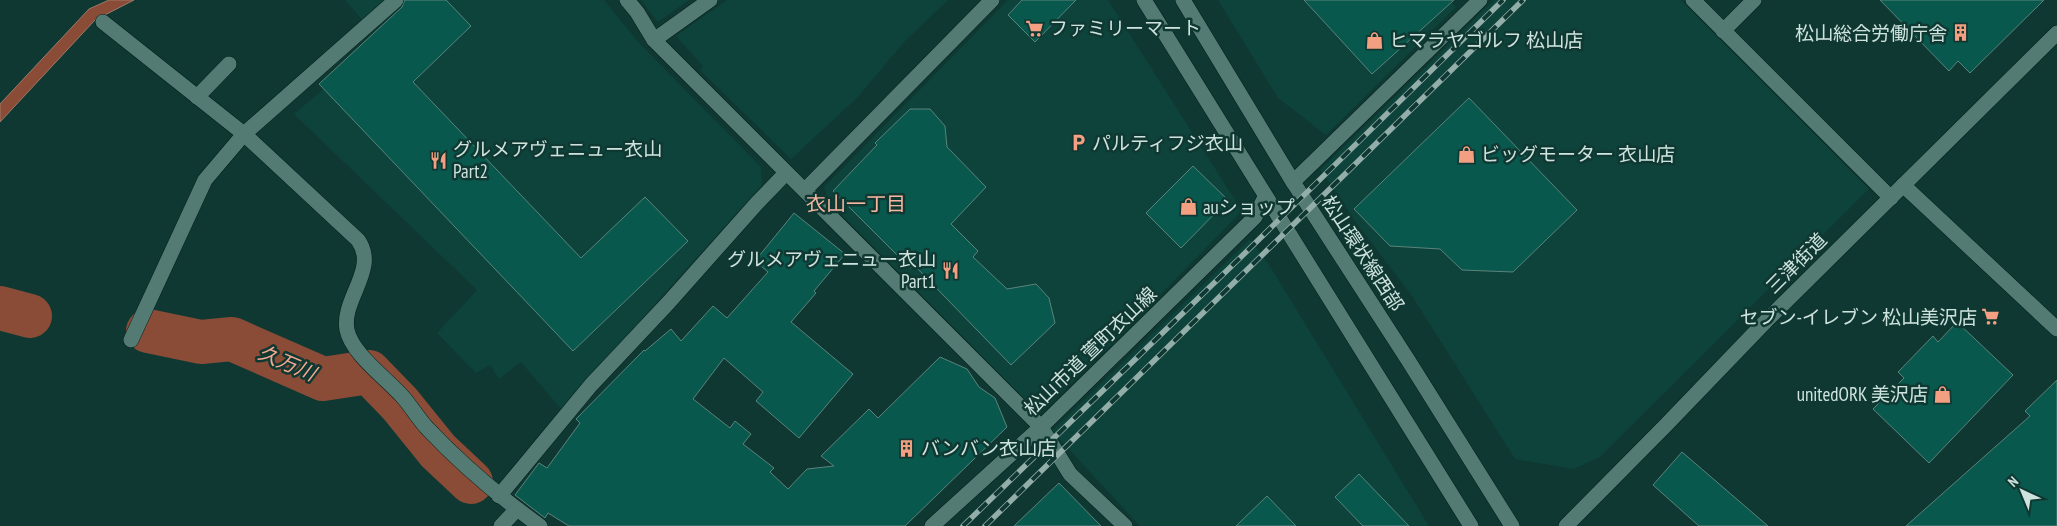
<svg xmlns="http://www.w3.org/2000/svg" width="2057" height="526" font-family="'PT Sans Narrow','Noto Sans JP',sans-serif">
<rect width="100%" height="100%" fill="#103832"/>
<g fill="#0d433b">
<polygon points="345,0 393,0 366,24"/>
<polygon points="427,0 604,0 639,43 761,167 762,185 561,409 521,362 499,379 490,365 476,373 437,333 477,290 294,114"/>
<polygon points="641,0 689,0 658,22"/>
<polygon points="727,0 948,0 904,42 858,97 791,159 700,70 703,66 676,36"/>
<polygon points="1008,0 1108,0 1242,211 1119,337 1043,410 1036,410 829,202 824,187"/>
<polygon points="1218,0 1449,0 1456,7 1326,135 1278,98"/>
<polygon points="1494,0 1681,0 1869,189 1600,457 1573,469 1515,459 1412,296 1352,217 1342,200 1320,170"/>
<polygon points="1250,239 1271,268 1429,526 1140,526 1052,431"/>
</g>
<polygon fill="#8a4c37" stroke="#9e7969" points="109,0 134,0 95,20 0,122 0,104 89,9"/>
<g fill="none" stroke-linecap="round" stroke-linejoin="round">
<g stroke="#8a4c37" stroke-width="44">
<polyline points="0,308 30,316"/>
<polyline points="148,331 201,342 232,339 323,379 369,372 400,404 438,451 471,482"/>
</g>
</g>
<g fill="#09584e" stroke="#5b837b">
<polygon points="405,0 446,0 471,26 413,82 581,258 645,197 688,241 573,351 319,84 402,7"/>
<polygon points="1022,0 1076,0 1035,42 1008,15"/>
<polygon points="1304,0 1454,0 1372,74"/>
<polygon points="1880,0 2044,0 1970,73 1958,61 1949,71"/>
<polygon points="1469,98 1577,210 1513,272 1462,270 1440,249 1390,246 1354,209"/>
<polygon points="910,109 930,109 945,126 947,147 986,187 951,224 978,251 973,257 1007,289 1036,284 1049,298 1055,323 1011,365 914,265 910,268 833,191 877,145 875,143"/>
<polygon points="1193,166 1228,200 1181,248 1146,213"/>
<polygon points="794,213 845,254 814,291 816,293 791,322 853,374 799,438 756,401 763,392 724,358 693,399 730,428 735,421 751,434 743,444 774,468 770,472 788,489 807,469 834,466 821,456 869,409 878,418 940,357 967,369 979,387 995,398 1007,427 905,526 569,526 548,513 545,518 515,495 539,463 547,468 580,423 576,419 644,350 645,351 671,329 681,341 713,306 727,318 768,272 755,261"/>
<polygon points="1957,322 2013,375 1929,463 1873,409 1904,378 1898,372 1933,336 1938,342"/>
<polygon points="2057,380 2057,526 1906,526 2030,416 2025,411"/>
<polygon points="1682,452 1768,526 1699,526 1653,485"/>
<polygon points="1359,474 1409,526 1363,526 1335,497"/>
<polygon points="1059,483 1101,526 1014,526"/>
<polygon points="1267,496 1296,526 1236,526"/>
</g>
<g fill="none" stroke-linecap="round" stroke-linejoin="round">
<defs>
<g id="minor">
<polyline points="627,0 637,12 654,40 1041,427 1070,474 1125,526"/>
<polyline points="1693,0 1891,198"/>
<path d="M 103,22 L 244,134 L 358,240 C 379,269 341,299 347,330 C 352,354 386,378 402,396 C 412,407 418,419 428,429 C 462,465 500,497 540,526"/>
<polyline points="1723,31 1754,0"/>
<polyline points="654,40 710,0"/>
<polyline points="197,97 229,64"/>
<polyline points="1293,182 1480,0"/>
<polyline points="1903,185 2057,329"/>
<polyline points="131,340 205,180 244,134 396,0"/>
<polyline points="499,496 591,385 669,302 757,203 786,173"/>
<polyline points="501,526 517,509"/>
<polyline points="932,526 1041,427 1255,217 1265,197"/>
</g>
<g id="tertiary">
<polyline points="1144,0 1471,526"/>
<polyline points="1183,0 1293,182 1408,360 1512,526"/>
<polyline points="805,190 992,0"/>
<polyline points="1566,526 1666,425 1766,321 2057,33"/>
</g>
</defs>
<use href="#minor" stroke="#011e19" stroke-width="16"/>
<use href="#tertiary" stroke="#011e19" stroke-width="16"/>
<use href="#minor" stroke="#537a73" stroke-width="15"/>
<use href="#tertiary" stroke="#537a73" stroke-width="15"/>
<defs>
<g id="rail">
<polyline points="963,526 1244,254 1503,0"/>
<polyline points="985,526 1523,0"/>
</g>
</defs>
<use href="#rail" stroke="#93aea9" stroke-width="5.5"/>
<use href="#rail" stroke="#103832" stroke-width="4" stroke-dasharray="11" stroke-linecap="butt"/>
</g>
<defs>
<symbol id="supermarket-bare" viewBox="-9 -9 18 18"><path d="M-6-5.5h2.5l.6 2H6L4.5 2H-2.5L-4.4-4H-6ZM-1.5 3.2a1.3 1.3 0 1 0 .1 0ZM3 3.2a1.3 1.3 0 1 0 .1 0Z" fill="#f39f82" stroke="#103832" stroke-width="2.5" paint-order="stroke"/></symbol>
<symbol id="building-bare" viewBox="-9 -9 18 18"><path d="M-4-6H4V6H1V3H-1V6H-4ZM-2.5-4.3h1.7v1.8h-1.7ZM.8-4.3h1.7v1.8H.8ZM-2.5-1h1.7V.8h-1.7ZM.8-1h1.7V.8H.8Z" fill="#f39f82" stroke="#103832" stroke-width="2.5" paint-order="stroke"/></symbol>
<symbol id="shop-bare" viewBox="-9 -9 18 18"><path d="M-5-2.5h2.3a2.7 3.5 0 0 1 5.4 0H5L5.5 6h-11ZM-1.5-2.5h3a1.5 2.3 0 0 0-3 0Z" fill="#f39f82" stroke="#103832" stroke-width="2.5" paint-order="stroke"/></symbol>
<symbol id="parking-bare" viewBox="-9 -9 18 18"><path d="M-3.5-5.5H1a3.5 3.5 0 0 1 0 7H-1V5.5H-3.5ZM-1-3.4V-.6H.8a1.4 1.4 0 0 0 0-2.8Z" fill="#f39f82" stroke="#103832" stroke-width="2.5" paint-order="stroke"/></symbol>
<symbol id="restaurant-bare" viewBox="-9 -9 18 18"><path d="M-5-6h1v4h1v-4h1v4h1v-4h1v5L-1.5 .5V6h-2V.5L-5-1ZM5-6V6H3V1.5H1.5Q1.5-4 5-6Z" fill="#f39f82" stroke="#103832" stroke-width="2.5" paint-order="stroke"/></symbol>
</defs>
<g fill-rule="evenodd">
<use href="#supermarket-bare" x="1022" y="16" width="25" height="25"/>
<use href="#building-bare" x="1948" y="20" width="25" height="25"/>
<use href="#shop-bare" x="1362" y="28" width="25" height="25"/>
<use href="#parking-bare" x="1066" y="130" width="25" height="25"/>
<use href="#shop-bare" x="1454" y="142" width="25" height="25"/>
<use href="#restaurant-bare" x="426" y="148" width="25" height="25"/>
<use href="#shop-bare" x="1176" y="194" width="25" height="25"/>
<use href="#restaurant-bare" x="938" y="258" width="25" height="25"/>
<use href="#supermarket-bare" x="1978" y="304" width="25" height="25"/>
<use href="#shop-bare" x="1930" y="382" width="25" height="25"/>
<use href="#building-bare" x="894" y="436" width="25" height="25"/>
</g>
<g text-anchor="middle" stroke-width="5" stroke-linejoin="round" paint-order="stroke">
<g font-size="19" fill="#cee3de" stroke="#103832" text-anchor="start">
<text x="1049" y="35">ファミリーマート</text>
<text x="1947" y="40" text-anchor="end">松山総合労働庁舎</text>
<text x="1389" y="47">ヒマラヤゴルフ 松山店</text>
<text x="1092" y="150">パルティフジ衣山</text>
<text x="453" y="156">グルメアヴェニュー衣山<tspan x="453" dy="22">Part2</tspan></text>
<text x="1481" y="161">ビッグモーター 衣山店</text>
<text x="1203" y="214">auショップ</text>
<text x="936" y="266" text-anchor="end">グルメアヴェニュー衣山<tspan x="936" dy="22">Part1</tspan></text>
<text x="1977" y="324" text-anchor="end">セブン-イレブン 松山美沢店</text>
<text x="1928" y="401" text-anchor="end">unitedORK 美沢店</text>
<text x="921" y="455">バンバン衣山店</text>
</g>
<g font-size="19" fill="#cee3de" stroke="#103832">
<text transform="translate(1363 253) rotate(57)" y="7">松山環状線西部</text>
<text transform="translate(1796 263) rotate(-45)" y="7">三津街道</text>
<text transform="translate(1090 351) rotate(-44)" y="7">松山市道 萱町衣山線</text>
</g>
<g font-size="20" fill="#f6b7a1" stroke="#103832">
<text x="856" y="211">衣山一丁目</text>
</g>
<g font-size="20" font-style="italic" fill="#f4a98f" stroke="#103832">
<text transform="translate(287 363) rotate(23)" y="7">久万川</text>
</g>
</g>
<g transform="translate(2022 491) rotate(316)" stroke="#103832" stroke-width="4" paint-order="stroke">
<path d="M0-4L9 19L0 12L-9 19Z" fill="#cee3de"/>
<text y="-8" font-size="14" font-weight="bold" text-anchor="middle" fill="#cee3de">N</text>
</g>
</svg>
